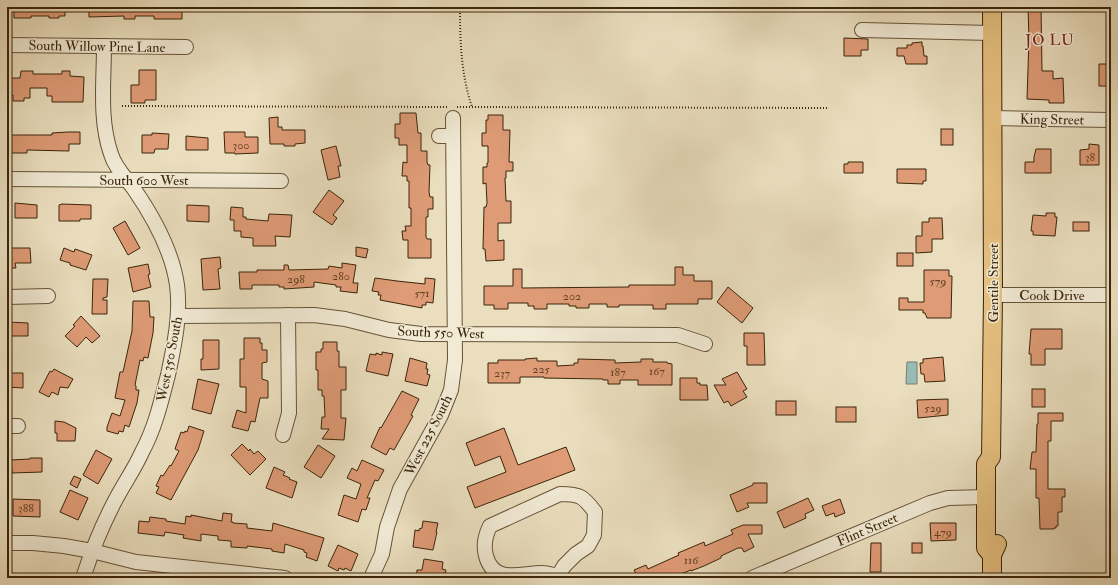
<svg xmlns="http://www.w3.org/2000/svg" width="1118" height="585" font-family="'IM FELL Double Pica',serif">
<rect width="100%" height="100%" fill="#eadebe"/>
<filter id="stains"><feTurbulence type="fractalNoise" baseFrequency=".005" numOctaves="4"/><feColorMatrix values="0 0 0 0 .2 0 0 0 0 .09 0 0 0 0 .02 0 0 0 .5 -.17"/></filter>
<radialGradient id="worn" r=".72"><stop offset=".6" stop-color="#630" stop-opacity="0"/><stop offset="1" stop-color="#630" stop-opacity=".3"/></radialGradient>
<polygon fill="#98bbb6" stroke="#737f71" points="907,362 917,362 917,384 906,384"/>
<g fill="#de9b76" stroke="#3b250a">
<polygon points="14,7 65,7 65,16 59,16 59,18 49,18 49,16 31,16 31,18 14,18"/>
<polygon points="89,7 182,7 182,19 154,19 154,16 135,16 135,19 124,19 124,16 89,17"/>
<polygon points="1028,7 1041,7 1042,71 1053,71 1053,79 1063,78 1064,103 1049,103 1049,100 1027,99 1029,39"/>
<polygon points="844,38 868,39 868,50 861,50 861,56 844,56"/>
<polygon points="922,42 922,46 923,46 924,56 927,56 927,64 906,64 904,56 897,56 897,48 907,48 907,45 912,45 912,43"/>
<polygon points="1099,64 1110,64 1111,86 1099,86"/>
<polygon points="139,70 156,70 156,100 145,100 145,103 131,103 131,85 139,85"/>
<polygon points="21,71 33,71 33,74 62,74 62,71 70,71 70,76 84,77 83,102 52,102 52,96 47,96 47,88 30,88 30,98 24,98 24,101 13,101 13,95 7,95 7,78 20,78"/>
<polygon points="400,113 416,113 418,133 421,133 421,151 427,151 427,162 428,165 430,165 429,192 430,197 433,197 433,209 428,209 428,217 426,217 426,237 427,239 431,239 431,258 408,258 408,240 403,240 402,231 406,231 405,226 411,226 411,208 409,208 409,181 407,181 407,176 402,176 403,162 407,163 407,145 399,145 399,138 395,138 395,124 400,124"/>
<polygon points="488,115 503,115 503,130 510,130 509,162 513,162 513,171 506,171 506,178 505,178 506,201 511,201 511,223 498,223 498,241 504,240 504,260 486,261 485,249 483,249 484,207 486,207 487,203 486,183 483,184 483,167 487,167 487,163 488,163 488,146 482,146 482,133 486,133 486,120 488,120"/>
<polygon points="278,117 278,127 282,127 282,130 305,130 305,143 295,144 295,146 284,146 284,144 270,144 269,118"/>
<rect x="941" y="129" width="12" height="16"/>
<polygon points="68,132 80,132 80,144 69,144 69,151 27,150 27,153 7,153 7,135 52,135 52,133"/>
<polygon points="224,132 245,132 245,137 258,137 258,153 235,154 235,153 225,153"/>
<polygon points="152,133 169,134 168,149 155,149 154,153 142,153 142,135 152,135"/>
<polygon points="186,136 208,138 208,150 186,150"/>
<polygon points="1089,144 1099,145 1099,165 1080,165 1080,150 1089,149"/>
<polygon points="336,146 341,166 338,166 340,177 328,180 321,150"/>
<polygon points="1036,149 1051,149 1051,173 1025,173 1025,162 1034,162 1034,157"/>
<polygon points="848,162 863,162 863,173 844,173 844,164 848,164"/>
<polygon points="897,169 926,169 926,181 923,181 923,184 897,183"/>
<polygon points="329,190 344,201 333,215 337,218 332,225 313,212"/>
<polygon points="15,203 37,205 37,218 15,218"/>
<polygon points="62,204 91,205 91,219 80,219 80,221 59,221 59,205"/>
<polygon points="187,205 209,206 209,222 187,221"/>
<polygon points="231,207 243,208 243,217 246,217 246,219 268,221 269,214 292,215 290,237 275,236 276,246 253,246 253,238 241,237 241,231 234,231 234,220 230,220"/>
<polygon points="1046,213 1055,213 1055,217 1057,217 1055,236 1033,235 1033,231 1031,231 1033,215 1046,216"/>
<polygon points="929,218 942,218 943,239 932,239 932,252 916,253 916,236 922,236 922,222 929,222"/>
<polygon points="125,221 140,248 128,255 113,228"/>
<rect x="1073" y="222" width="16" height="9"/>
<polygon points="356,247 368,249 366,258 356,256"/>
<polygon points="7,248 30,248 31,263 15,263 16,268 7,268"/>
<polygon points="64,248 74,252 75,249 92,255 86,270 70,265 70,263 60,260"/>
<rect x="897" y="253" width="16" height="13"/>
<polygon points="220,257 221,268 218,269 220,289 203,290 201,259"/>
<polygon points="342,263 356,265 353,283 358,283 357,293 340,291 341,287 336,287 336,285 314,282 314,287 284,289 284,287 279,287 279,285 252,285 252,289 240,289 239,272 257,272 257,270 284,270 284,265 288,265 289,270 328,269 329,266 342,268"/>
<polygon points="148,264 150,274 148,275 151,287 133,292 128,268"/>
<polygon points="675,267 683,267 683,275 694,275 694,281 712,281 712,299 698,299 698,304 666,304 666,309 653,309 653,305 619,305 619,307 607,307 607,304 589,304 589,308 576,308 576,306 569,306 569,304 547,304 547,309 534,309 534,306 528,306 528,303 508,303 508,309 494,309 494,305 484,305 484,286 513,286 513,269 522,269 522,288 629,287 629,285 675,285"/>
<polygon points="924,270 949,270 949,276 952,276 951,318 927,318 925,313 923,313 923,310 899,310 899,298 908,298 908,302 924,302"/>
<polygon points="375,278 397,281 425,284 425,278 435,279 433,303 426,302 426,305 422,305 422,308 380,300 381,295 378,295 379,292 372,291"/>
<polygon points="93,279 108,279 107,297 103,298 103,300 107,300 107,314 92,314"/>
<polygon points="728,287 753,308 742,323 717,302"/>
<polygon points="133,301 149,301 150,317 154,317 153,333 148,358 144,357 143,361 140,360 135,385 136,386 136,390 139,390 137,403 129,427 125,425 123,432 119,431 118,434 107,431 107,427 112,413 120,416 125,400 115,398 120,372 123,372 132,331"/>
<polygon points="81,316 100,336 92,343 86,337 77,347 65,336 75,326 73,325"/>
<polygon points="7,322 28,323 28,336 7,336"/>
<polygon points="1031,329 1062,329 1062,349 1045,349 1045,365 1031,365 1031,354 1029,354"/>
<polygon points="744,333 764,333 765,365 747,365 747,346 744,346"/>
<polygon points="244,338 260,338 260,343 262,343 262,350 267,350 267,362 262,363 262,379 268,381 268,398 260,398 255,422 251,421 248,431 232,427 237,410 246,413 246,387 240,387 240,359 244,359"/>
<polygon points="203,340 219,340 219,369 201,370 201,359 203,359"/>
<polygon points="323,342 337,342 337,351 339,351 339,367 346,367 346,390 341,390 341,418 346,418 344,440 322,439 329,429 321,429 322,417 325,417 324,396 322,396 322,390 318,390 318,370 316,370 316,352 321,352 321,349 323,349"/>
<polygon points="382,352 393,354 388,376 366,371 370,354 376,355 376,353 382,355"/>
<polygon points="943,357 945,381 925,382 924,374 921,374 920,363 923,363 923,359"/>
<polygon points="410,358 427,363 426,369 428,369 427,374 430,375 427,386 405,381"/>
<polygon points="537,358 537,361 557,361 557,366 574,365 574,363 578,363 578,359 615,360 615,363 641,362 641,359 653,359 653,362 667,362 667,363 672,364 672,385 638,385 638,380 620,380 620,384 608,384 608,380 603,380 603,379 544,378 544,377 520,377 520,383 488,383 488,363 498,363 498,360 525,360 525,359"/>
<polygon points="54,369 73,379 68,388 60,387 58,395 52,392 49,397 39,392 50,371 52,372"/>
<polygon points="737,372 747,389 743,391 747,397 731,406 728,401 724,403 714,385 726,385 722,379"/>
<polygon points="7,373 23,373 23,388 7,387"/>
<polygon points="680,378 697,378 697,383 700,383 700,385 707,385 708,400 680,400"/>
<polygon points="198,379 219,384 211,414 192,409"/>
<rect x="1032" y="389" width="13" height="18"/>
<polygon points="402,391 419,399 411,415 413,416 394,450 390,448 386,455 371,447 380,427 381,428"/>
<polygon points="948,399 948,415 918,418 917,400"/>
<rect x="776" y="401" width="20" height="14"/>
<rect x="836" y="407" width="20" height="15"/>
<polygon points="1038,413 1063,413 1063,421 1051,421 1051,441 1048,441 1048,489 1065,489 1065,497 1062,497 1062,512 1058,512 1058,526 1056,526 1056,528 1054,528 1054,529 1040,529 1039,498 1036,498 1036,469 1030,469 1032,452 1036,452 1037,424 1038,424"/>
<polygon points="55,421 64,422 76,428 75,441 57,441 57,433 55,433"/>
<polygon points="189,426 204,431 198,450 171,500 156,493 159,487 156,486 161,475 163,476 170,465 171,466 179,451 175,449 181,432 184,433 185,431 187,432"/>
<polygon points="504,428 518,465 566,447 575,470 475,508 467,487 506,472 500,456 475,466 466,443"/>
<polygon points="242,444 249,451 250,449 254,454 258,451 266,459 250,475 231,455"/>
<polygon points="318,445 335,456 321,478 304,467"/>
<polygon points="96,450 112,459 98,484 83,475"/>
<polygon points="30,458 42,458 42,472 12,473 11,460 30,459"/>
<polygon points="362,460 384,470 378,481 375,480 367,498 370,498 366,510 362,509 358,522 338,515 344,495 356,499 361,484 347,478 352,468 357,471"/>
<polygon points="274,467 285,472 283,475 290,478 289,479 297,482 292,498 266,488"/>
<polygon points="74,476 81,479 77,488 70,484"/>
<polygon points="753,483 767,483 767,503 747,503 749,507 737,512 730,495 753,485"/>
<polygon points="70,490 88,498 78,520 60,512"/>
<polygon points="808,498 814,510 805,514 806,518 784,528 777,512"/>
<polygon points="13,499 40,500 40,517 13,516"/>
<polygon points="840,499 845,513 835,517 834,513 826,516 822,506"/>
<polygon points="223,513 232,514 231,522 233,522 233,523 247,524 247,528 272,531 273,523 324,538 317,561 306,557 307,553 304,552 304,550 285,544 284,553 272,551 272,549 247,546 247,548 231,547 231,541 218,540 218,536 201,534 201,541 183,538 184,535 165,532 164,536 138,533 139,521 149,522 150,517 166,519 166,521 185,524 186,516 191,517 191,515 222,521"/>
<polygon points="423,521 438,523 436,532 437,532 433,550 413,547 415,530 419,531 419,529 422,528"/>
<polygon points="930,523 956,523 956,540 931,541"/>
<polygon points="743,525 762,525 762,534 748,534 754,547 744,552 742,548 738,548 721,556 721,558 704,566 691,571 691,570 671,578 638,578 634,570 646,565 648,569 679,555 678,553 704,542 705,546 733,534 731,530"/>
<polygon points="871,543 881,543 881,572 870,572"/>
<rect x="912" y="543" width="10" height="10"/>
<polygon points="338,545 358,554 351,571 345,568 344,570 339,568 338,571 328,566"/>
<polygon points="424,559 443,562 442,569 446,570 444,578 416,578 417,570 422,570"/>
</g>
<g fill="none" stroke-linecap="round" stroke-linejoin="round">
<defs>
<g id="minor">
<polyline points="862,30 992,33"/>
<polyline points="7,45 186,47"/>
<polyline points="992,118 1111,120"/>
<polyline points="439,136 453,136"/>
<polyline points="7,179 281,181"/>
<polyline points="993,295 1111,295"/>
<polyline points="7,297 48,296"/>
<polyline points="178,316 314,315 345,319 389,330 421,334 678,335 705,344"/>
<polyline points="7,426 18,426"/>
<polyline points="283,435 289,413 288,315"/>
<path d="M 560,494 C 580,494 583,496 595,512 L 594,535 L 588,546 L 576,554 L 564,566 L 558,576 C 553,575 547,573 542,573 C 521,573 494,585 486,556 C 483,545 485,536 490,526 Z"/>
<polyline points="7,543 33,543 64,546 92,551 136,562 285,578"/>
<path d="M 83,578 C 92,550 103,523 117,497 C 125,482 135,468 142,452 C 155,428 161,402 168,375 C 174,346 181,315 177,285 C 172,250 154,218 134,189 C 126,178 115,168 111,154 C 99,120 104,81 104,46"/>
<polyline points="371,578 382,554 387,527 400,489 441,415 451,390 455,360 453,118"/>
<polyline points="752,578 930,503 948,498 986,497"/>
</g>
<g id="major">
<polyline points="992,7 993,295 991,457 986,464 986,548 992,555"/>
<polyline points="992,578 992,555 997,544"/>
</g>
</defs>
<use href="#minor" stroke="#675337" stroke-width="16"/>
<use href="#major" stroke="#3b250a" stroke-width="20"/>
<g stroke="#3b250a" stroke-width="2" stroke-dasharray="1 2" stroke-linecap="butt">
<path d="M 460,7 C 460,42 461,74 472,107"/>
<polyline points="122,106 449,107"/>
<polyline points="457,107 829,108"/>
</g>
<use href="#minor" stroke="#f1ead5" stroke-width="14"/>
<use href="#major" stroke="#e5bf7f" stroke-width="18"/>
</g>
<g text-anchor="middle" stroke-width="3" stroke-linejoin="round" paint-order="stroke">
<g font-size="12" fill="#644225">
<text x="241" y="149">300</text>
<text x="1090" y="161">38</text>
<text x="341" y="280">280</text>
<text x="296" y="283">298</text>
<text x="938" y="285">579</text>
<text x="422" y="297">571</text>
<text x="572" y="300">202</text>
<text x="541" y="373">225</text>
<text x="657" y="375">167</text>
<text x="618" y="376">187</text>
<text x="502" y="377">237</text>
<text x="933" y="412">529</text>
<text x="26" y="512">388</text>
<text x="943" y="536">479</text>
<text x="691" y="564">116</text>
</g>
<g font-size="14" fill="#3b250a" stroke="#f1ead5">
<text transform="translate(97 46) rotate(1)" y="5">South Willow Pine Lane</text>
<text transform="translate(1052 119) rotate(1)" y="5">King Street</text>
<text x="144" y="185">South 600 West</text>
<text transform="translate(993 283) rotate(-90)" y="5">Gentile Street</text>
<text x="1052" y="300">Cook Drive</text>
<text transform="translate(441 332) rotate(2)" y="5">South 550 West</text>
<text transform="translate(169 359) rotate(-79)" y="5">West 350 South</text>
<text transform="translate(428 435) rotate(-63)" y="5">West 225 South</text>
<text transform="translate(867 529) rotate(-23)" y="5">Flint Street</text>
</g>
<g font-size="15" letter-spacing="1" fill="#7a1f14" stroke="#f1ead5">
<text x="1050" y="45">JO LU</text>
</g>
</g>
<rect width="1118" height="585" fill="none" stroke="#eadebe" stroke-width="24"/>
<rect x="8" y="8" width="1102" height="569" fill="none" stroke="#3b250a" stroke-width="2"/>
<rect x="12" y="12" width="1094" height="561" fill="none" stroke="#3b250a"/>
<rect width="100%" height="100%" filter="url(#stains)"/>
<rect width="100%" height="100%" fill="url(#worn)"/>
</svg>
